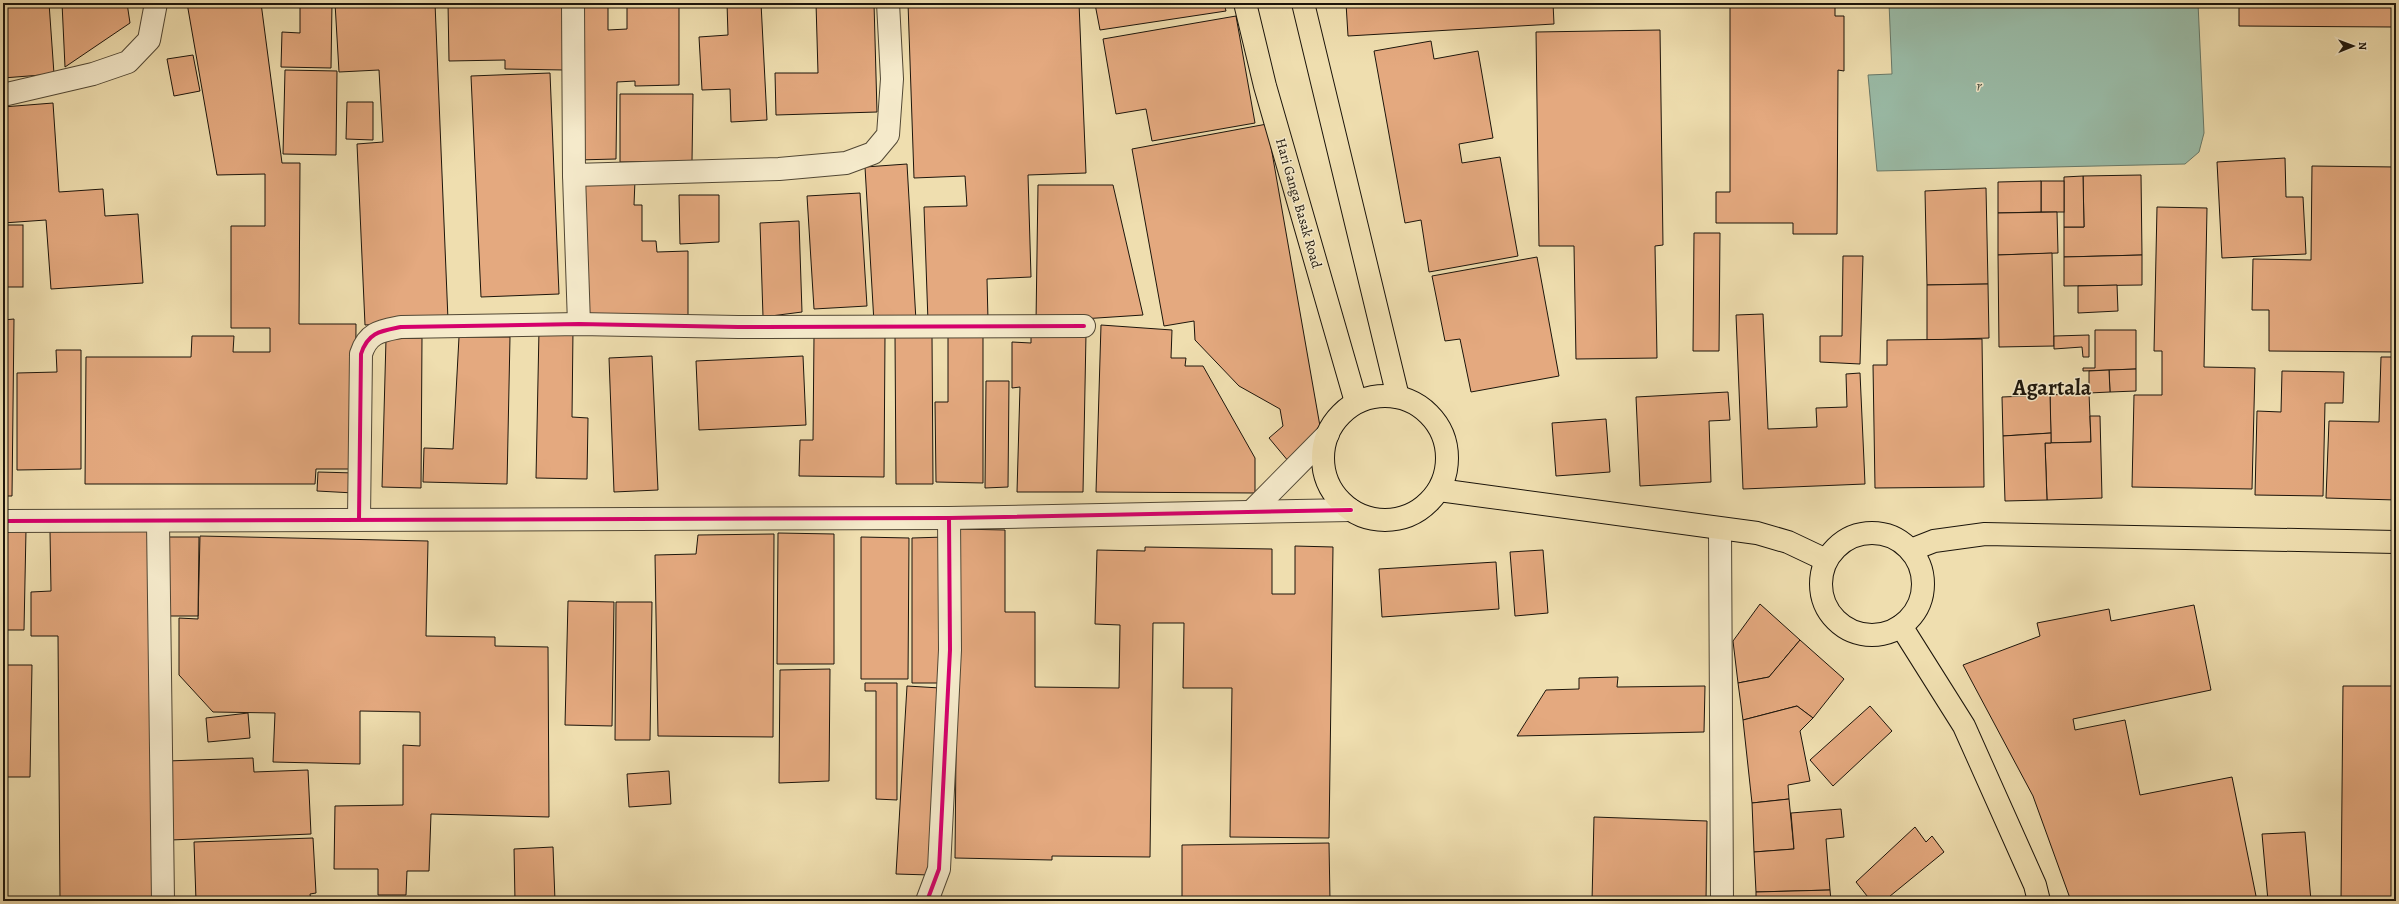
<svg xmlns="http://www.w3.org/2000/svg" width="2399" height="904" font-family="Alegreya,serif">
<rect width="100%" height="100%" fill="#efdeaf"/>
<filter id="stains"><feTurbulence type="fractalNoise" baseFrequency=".005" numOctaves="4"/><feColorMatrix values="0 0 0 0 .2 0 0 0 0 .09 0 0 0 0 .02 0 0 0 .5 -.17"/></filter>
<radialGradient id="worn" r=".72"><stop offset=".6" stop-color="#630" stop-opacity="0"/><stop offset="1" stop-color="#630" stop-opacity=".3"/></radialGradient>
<polygon fill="#9abca8" stroke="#687969" points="1889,3 2198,3 2204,133 2199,152 2185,164 1877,171 1868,75 1892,74"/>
<g fill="#e4a97f" stroke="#1c150b">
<polygon points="3,3 49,3 54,74 3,78"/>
<polygon points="62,3 127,3 130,23 65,67"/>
<polygon points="187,3 261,3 282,163 300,163 299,324 356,324 355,469 316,469 315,484 85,484 86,357 191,357 192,336 234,336 233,352 270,352 270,328 231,328 231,226 265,226 265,174 217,175"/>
<polygon points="300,3 332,3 331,68 281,67 282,32 300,33"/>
<polygon points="335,3 435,3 448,320 365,325 357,144 383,142 379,70 339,72"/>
<polygon points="448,3 564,3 564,70 505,69 505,60 449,61"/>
<polygon points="578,3 608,3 608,30 627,29 627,3 679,3 679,85 635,86 635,81 617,82 616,159 577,160"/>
<polygon points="727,3 761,3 767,120 731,122 730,89 702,90 699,37 728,35"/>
<polygon points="816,3 874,3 877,112 776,115 775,73 818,73"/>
<polygon points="908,3 1079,3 1086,173 1028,175 1031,277 987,279 988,320 928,322 924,207 967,206 965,176 914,178"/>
<polygon points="1102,3 1224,3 1226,11 1100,30 1095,4"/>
<polygon points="1346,3 1553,3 1554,24 1348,36"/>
<polygon points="1730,3 1835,3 1835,16 1844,16 1844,71 1838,70 1837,234 1793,234 1793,223 1716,223 1716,192 1730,192"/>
<polygon points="2239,3 2392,3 2392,27 2239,26"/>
<rect x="2392" y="3" width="4" height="24"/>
<polygon points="1236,16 1255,123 1152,141 1146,109 1116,114 1103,39"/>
<polygon points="1660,30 1663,245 1655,246 1657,358 1576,359 1574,246 1539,246 1536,32"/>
<polygon points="1431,41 1434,59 1478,51 1493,138 1459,144 1462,163 1500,157 1518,256 1429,272 1421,220 1405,223 1374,51"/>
<polygon points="193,55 200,91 174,96 167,59"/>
<polygon points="285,70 337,71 336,155 283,154"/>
<polygon points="550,73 559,294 481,297 471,76"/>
<polygon points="620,94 693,94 692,161 620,162"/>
<polygon points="347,102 373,102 373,140 346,139"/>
<polygon points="53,103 59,192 103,189 105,216 138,214 143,283 51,289 46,220 3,223 3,107"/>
<polygon points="1267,124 1321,432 1289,462 1269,438 1283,426 1280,409 1239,386 1195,340 1194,321 1164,326 1132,149"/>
<polygon points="2285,158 2286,197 2303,197 2306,254 2222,258 2217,162"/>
<polygon points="907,164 916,321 874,323 865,167"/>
<polygon points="2312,166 2396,167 2396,352 2269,351 2269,310 2252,310 2253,259 2311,260"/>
<polygon points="2141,175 2142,255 2064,257 2064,227 2084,227 2083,176"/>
<polygon points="2083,176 2084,227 2064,227 2064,177"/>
<polygon points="635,180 634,205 642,205 642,241 656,241 657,252 688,251 688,319 585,318 582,181"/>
<rect x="2041" y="181" width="23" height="31"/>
<polygon points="2041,181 2041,212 1998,213 1998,182"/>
<polygon points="1038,185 1113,185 1143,315 1036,322"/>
<polygon points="1986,188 1988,284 1927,285 1925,191"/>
<polygon points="860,193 867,306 814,309 807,196"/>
<polygon points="679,195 719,195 719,242 680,244"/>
<polygon points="2157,207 2207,208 2204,367 2255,368 2252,489 2132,487 2134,395 2162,395 2162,351 2154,351"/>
<polygon points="2057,212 2058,253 1998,255 1998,213"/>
<polygon points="799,221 802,312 763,317 760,223"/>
<rect x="3" y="225" width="20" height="62"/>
<polygon points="1694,233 1720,233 1719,351 1693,351"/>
<polygon points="2052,253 2054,346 1999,347 1998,255"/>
<polygon points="2142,255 2142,285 2064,286 2064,257"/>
<polygon points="1843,256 1863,256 1860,364 1820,362 1820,336 1842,336"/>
<polygon points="1537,257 1559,376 1471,392 1460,339 1445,341 1432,276"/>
<polygon points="1988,284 1989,338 1927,340 1927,285"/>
<polygon points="2117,285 2118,311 2078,313 2078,286"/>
<polygon points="1763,314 1768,429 1817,427 1816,408 1847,407 1846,374 1860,373 1865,484 1743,489 1736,315"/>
<polygon points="14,319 12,496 3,496 3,320"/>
<polygon points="1101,325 1172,330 1171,358 1186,358 1185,366 1203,366 1255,458 1255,493 1096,492"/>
<polygon points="539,330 573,330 572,417 588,418 587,479 536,478"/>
<polygon points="2095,330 2136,330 2136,369 2083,371 2083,368 2095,368"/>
<polygon points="948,332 983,332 983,483 936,482 935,402 948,402"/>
<polygon points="1031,333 1086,334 1083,492 1017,492 1020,387 1012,388 1012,342 1031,343"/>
<polygon points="2089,335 2089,357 2083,357 2082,347 2054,349 2054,336"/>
<polygon points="814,336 885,337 884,477 799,476 800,440 813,440"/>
<polygon points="895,336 932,336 933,484 896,484"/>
<polygon points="459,337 510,337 507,484 423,482 424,448 453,449"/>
<polygon points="422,338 421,488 382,487 386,339"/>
<polygon points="1982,339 1984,487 1875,488 1873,365 1887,365 1887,340"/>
<polygon points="56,350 81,350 81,469 17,470 17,373 57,372"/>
<polygon points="652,356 658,490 614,492 609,358"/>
<polygon points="803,356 806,425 699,430 696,361"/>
<polygon points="2381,357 2396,357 2396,500 2326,498 2329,421 2379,422"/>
<polygon points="2136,369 2136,391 2110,392 2109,370"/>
<polygon points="2109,370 2110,392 2089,393 2089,371"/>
<polygon points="2282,371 2344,372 2343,403 2325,403 2323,496 2255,495 2257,411 2281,412"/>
<polygon points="986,381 1009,381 1008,487 985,488"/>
<polygon points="1728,392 1730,420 1709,421 1711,482 1640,486 1636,397"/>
<polygon points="2089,393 2091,442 2051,443 2050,395"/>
<polygon points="2050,395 2051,433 2003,436 2002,397"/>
<polygon points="2090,416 2100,416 2102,498 2047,500 2045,443 2091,442"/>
<polygon points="1606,419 1610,472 1556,476 1552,423"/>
<polygon points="2051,433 2051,443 2045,443 2047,500 2005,501 2003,436"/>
<polygon points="318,472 355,473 354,493 317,491"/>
<polygon points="958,529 1005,530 1005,612 1035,612 1035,687 1119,688 1120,625 1095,624 1097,550 1145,551 1145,547 1272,549 1272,594 1295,594 1295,546 1333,547 1329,838 1230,837 1232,688 1183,688 1184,623 1153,623 1150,857 1052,856 1052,860 955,858"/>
<polygon points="3,530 26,530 24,630 3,630"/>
<polygon points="154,531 156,901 60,901 58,636 31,636 31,592 51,591 50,532"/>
<polygon points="778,533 834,534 834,664 777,664"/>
<polygon points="774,534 773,737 658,736 655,555 696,554 698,535"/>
<polygon points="200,536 428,541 426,636 495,637 495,646 548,647 549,817 431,814 429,871 407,871 406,895 378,895 378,869 334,869 335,806 403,805 403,745 420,746 420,712 360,711 360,764 273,762 275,713 213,712 179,675 179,618 198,619"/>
<polygon points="163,537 199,537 198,616 162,616"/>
<polygon points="861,537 909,538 908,679 861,679"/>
<polygon points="945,537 946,683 912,683 912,538"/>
<polygon points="1543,550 1548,613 1515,616 1510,552"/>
<polygon points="1496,562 1499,609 1382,617 1379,569"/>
<polygon points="568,601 614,602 612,726 565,725"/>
<polygon points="616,602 652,602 650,740 615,740"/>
<polygon points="1760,604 1800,640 1769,677 1738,683 1733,641"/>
<polygon points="2194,605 2211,690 2073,719 2075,730 2125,720 2140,795 2232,777 2257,901 2071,901 2033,796 1963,665 2040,636 2037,623 2109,609 2111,621"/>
<polygon points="1800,640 1844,679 1813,718 1797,706 1743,720 1738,683 1769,677"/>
<polygon points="3,665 32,665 30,777 3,777"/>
<polygon points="830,669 829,781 779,783 780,670"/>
<polygon points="1618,677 1617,687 1705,686 1704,732 1517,736 1546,690 1579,689 1579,678"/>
<polygon points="865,683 897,683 897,800 876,799 876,691 865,691"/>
<polygon points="907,686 940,688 930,875 896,874"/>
<polygon points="2343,686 2396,686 2396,901 2341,901"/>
<polygon points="1797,706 1813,718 1800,731 1810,781 1788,785 1789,799 1752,803 1743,720"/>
<polygon points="1870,706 1892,731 1833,786 1810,760"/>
<polygon points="248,713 250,738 208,742 206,718"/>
<polygon points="253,758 254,772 308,770 311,834 171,840 167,761"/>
<polygon points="669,771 671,804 629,807 627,774"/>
<polygon points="1789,799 1794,849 1754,852 1752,803"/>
<polygon points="1841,809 1844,837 1826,839 1830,890 1756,892 1754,852 1794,849 1791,813"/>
<polygon points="1594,817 1707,821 1706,901 1592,901"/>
<polygon points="1915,827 1926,842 1932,836 1944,852 1884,901 1871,901 1856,882"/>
<polygon points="2305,832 2311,901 2268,901 2262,834"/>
<polygon points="313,838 316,893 310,894 311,901 196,901 194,842"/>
<polygon points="1329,843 1330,901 1182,901 1182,845"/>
<polygon points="553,847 555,901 515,901 514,849"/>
<polygon points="1830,890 1831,901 1756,901 1756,892"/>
</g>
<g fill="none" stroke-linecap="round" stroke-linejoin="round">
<defs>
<g id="minor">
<polyline points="573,3 574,175 779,169 846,163 873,153 888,135 892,79 888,3"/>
<polyline points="3,95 93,74 128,62 149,40 156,3"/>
<polyline points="574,175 579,324"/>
<path d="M 359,519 L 361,354 C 368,332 381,331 401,327 L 579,324 L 738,327 L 1084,326"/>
<polyline points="158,522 163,901"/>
<polyline points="1720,529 1722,901"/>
<polyline points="927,901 939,869 950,650 949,518"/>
</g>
<g id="tertiary">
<polyline points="1252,511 1328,434"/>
<polyline points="3,521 949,518 1351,510"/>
</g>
<g id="primary">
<polyline points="1245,3 1265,86 1356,402"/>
<polyline points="1303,3 1398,397"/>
<circle cx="1385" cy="458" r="62"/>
<polyline points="1439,490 1757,533 1788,542 1826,560"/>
<circle cx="1872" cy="584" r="51"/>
<polyline points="1911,550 1934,541 1985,534 2396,542"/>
<polyline points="1901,626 1964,726 2035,885 2039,901"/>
</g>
</defs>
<use href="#minor" stroke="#514734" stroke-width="24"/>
<use href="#tertiary" stroke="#514734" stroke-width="24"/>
<use href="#primary" stroke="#1c150b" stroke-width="24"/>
<use href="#minor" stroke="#f5eacb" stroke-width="22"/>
<use href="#tertiary" stroke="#f5eacb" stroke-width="22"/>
<use href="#primary" stroke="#efdeaf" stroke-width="22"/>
<defs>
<g id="cycleway">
<path d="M 359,519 L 361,354 C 368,332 381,331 401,327 L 579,324 L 738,327 L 1084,326"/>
<polyline points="3,521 949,518 1351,510"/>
<polyline points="927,901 939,869 950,650 949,518"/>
</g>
</defs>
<use href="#cycleway" stroke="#f5eacb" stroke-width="6"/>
<use href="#cycleway" stroke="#d6006c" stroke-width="4"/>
</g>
<g text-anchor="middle" stroke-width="3" stroke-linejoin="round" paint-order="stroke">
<g font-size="14" fill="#1c150b" stroke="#f5eacb">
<text transform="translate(1299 203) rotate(74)" y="5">Hari Ganga Basak Road</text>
</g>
<g font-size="15" font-style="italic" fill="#484f42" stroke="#f5eacb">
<text x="1979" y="91">r</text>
</g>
<g font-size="22" font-weight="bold" fill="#1c150b" stroke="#f5eacb">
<text x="2052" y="395">Agartala</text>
</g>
</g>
<rect width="2399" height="904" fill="none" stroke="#efdeaf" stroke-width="16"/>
<rect x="4" y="4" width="2391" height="896" fill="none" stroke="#1c150b" stroke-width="2"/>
<rect x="8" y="8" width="2383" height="888" fill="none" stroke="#1c150b"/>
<g transform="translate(2353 46) rotate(89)" stroke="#f5eacb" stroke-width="3" paint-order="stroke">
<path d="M0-3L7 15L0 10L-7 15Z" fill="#1c150b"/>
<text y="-6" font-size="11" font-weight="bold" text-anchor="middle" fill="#1c150b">N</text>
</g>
<rect width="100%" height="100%" filter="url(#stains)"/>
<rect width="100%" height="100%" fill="url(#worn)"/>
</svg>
